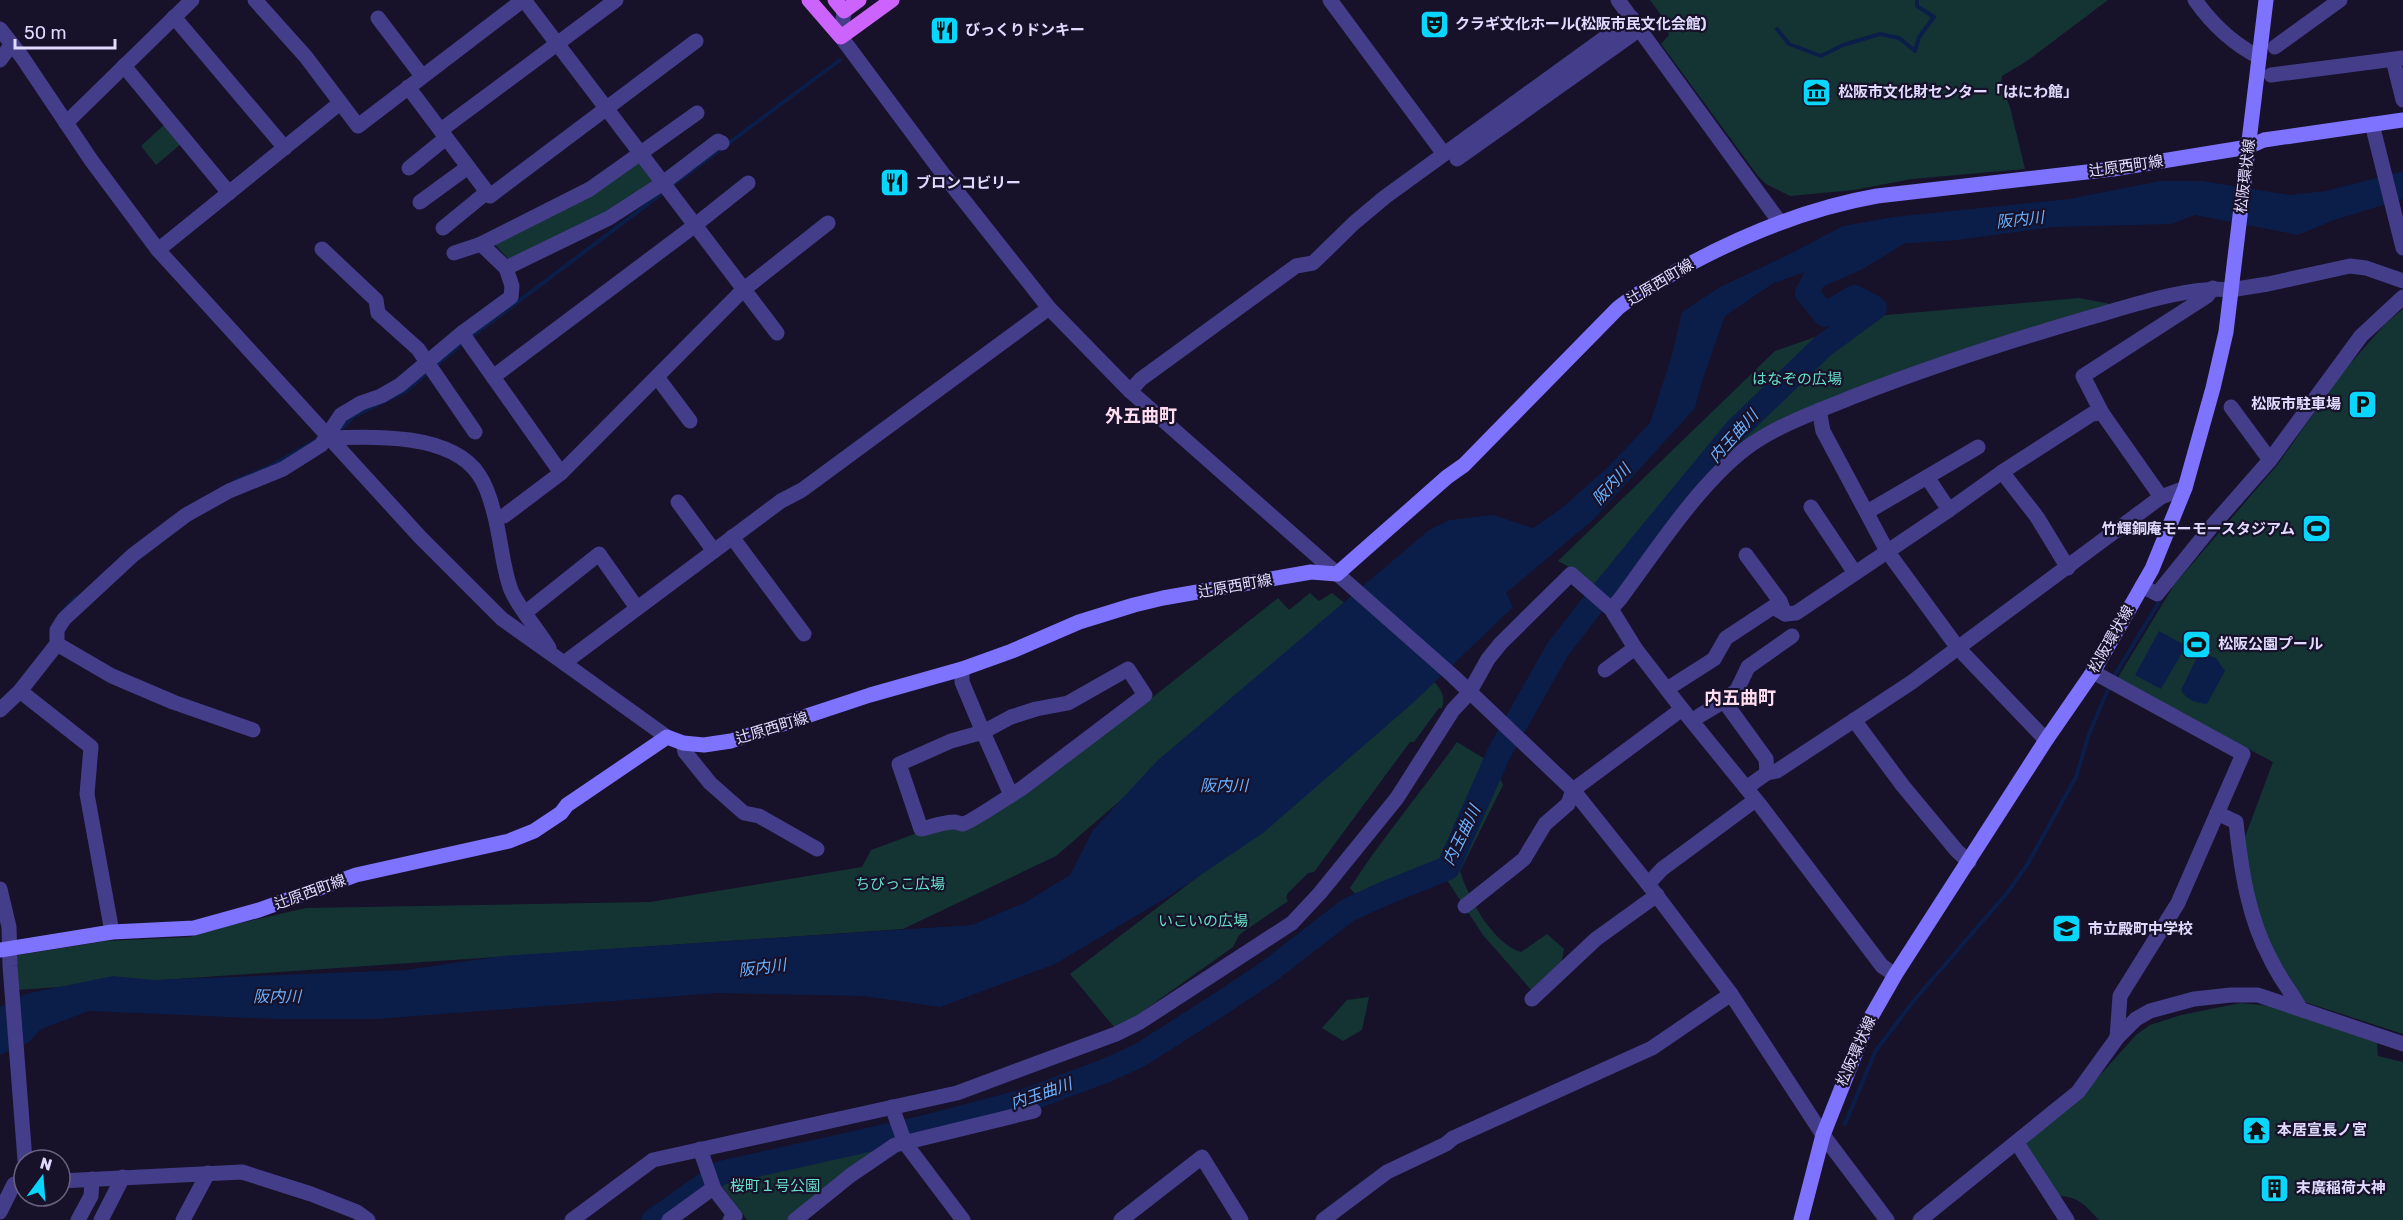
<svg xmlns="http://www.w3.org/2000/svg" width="2403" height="1220" font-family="Rubik,'Noto Sans JP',sans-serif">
<rect width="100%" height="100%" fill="#17112a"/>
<g fill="#143434">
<polygon points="1650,0 2108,0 2027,61 2002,76 2001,84 2010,107 2025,169 1912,179 1854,190 1790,196 1766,184 1758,176 1661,44 1669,35 1668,33 1672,30"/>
<polygon points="165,124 182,143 156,165 141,146"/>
<polygon points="638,160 655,181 590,222 509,260 491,240"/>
<polygon points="2079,298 2116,305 1764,431 1612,597 1607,597 1573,569 1558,561 1775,351 1875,316"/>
<polygon points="2403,309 2403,1034 2305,1002 2260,930 2242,845 2273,762 2117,679 2174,585 2278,464 2343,372 2386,323"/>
<polygon points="1310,593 1319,601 1332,593 1347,605 1056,856 903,929 16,990 14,958 19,955 106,941 190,937 228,926 306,908 650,902 862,867 871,850 917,833 952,828 1035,784 1153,697 1278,598 1289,610"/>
<path d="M 1431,679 C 1440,687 1446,696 1442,708 L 1439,708 L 1414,742 L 1410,742 L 1314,872 L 1308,873 L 1288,893 L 1286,897 L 1288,901 L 1239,935 L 1233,947 L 1136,1016 L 1114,1027 L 1070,974 L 1270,822 Z"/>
<path d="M 1457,742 L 1485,759 L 1501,744 L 1510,752 L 1497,771 L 1503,785 L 1460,871 C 1469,899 1492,943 1521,952 L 1547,934 L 1564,949 L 1561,965 L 1533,992 L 1483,935 L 1441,871 L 1426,864 L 1355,894 L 1350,888 C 1383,837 1422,791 1457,742 Z"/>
<polygon points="1369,997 1362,1030 1343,1041 1322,1028 1347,1000"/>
<path d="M 2241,1003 L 2270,1006 L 2377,1043 L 2378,1056 L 2403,1062 L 2403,1220 L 2099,1220 C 2086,1206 2079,1197 2060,1196 L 2025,1148 L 2026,1142 L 2083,1094 L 2136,1035 L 2150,1025 L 2181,1015 Z"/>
<polygon points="888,1129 892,1140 789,1220 747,1220 721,1185 715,1170 718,1163 773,1152 798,1150 827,1140"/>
</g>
<g fill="#0b1e49">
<polygon points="2403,171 2403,199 2334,220 2298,235 2195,215 2171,224 2053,227 1958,240 1897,244 1848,256 1772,284 1725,316 1701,384 1695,408 1594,519 1506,593 1513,607 1414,702 1263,833 1171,895 1055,964 940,1007 864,996 717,993 376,1019 276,1019 89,1011 41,1029 29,1042 0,1055 0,1007 25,994 113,976 153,980 406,970 502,956 972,925 1026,902 1070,875 1093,830 1157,761 1429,530 1450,520 1493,515 1533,528 1562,508 1608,467 1650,423 1672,355 1682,312 1720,287 1792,253 1843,226 1894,217 2069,199 2160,181 2202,181 2289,195 2326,191"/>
<polygon points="2159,631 2186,646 2161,689 2135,675"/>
<path d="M 2206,655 L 2216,658 L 2225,671 L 2207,704 C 2196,703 2186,700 2181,690 L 2197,657 Z"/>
</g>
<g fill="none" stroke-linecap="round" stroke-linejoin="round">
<g stroke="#0b1e49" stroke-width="4">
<polyline points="1777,29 1789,44 1821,56 1843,45 1880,34 1899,38 1915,51 1919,37 1934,17 1917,6 1917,0"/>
<polyline points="670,187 840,60"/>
<polyline points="471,337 664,192"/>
<polyline points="434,367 465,341"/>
<polyline points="338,432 354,416 406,391 428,372"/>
<polyline points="235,481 269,467 317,440"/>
<polyline points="62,612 75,598"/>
<polyline points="2113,678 2162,597"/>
<polyline points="1845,1124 1875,1052 1883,1041 1916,998 2008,892 2027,865 2076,777 2089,734 2110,685"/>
</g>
<polyline stroke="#0b1e49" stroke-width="24" points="654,1220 721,1173 917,1129 1024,1101 1105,1071 1140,1055 1220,1004 1268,972 1348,910 1383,894 1448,868 1499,753 1558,649 1592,605 1735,431 1823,346 1875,308 1854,297 1825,315 1807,293 1815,277 1856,259 1897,234"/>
<g stroke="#443d89" stroke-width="15">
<polyline points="255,0 306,57 358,126 523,0"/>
<polyline points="524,0 777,333"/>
<polyline points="1330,0 1444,154"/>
<path d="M 2195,0 C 2212,24 2233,44 2259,57"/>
<polyline points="174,17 285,148"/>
<polyline points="378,18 422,76"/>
<polyline points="0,29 22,57 91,160 158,250 420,537 502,619 564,663 781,501 802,490 1049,308"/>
<polyline points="2275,47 2340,0"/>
<polyline points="0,60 12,44"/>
<polyline points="2393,60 2403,100"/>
<polyline points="124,66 229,193"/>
<polyline points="2271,75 2403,58"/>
<polyline points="408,87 490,196 696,41"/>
<polyline points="66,123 192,0"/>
<polyline points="2372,124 2403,248"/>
<polyline points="441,130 616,0"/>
<polyline points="1457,159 1640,29"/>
<polyline points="409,168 446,138"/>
<polyline points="420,202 468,167"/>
<polyline points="443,228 487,192"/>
<polyline points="322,249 376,300 378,313 418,349 475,432"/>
<polyline points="158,250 340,103"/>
<polyline points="454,253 481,244"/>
<polyline points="506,268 481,244 590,189 697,113"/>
<polyline points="462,333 561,473 743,290 828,223"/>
<polyline points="493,377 694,226 748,183"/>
<polyline points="657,377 690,421"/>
<polyline points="1130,391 1141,379 1296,266 1313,263 1354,223 1385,197 1632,18"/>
<polyline points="2231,407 2270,460"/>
<polyline points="1819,410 1823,431 1887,551 1958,648 2046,740"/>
<polyline points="2102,413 2161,497"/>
<path d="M 328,438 C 372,436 452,433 479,475 C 486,485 491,501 494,513 C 501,538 502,566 511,590 C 518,607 539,631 549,648"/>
<polyline points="2002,472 2037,517 2068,568"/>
<polyline points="1927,477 1978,447"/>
<polyline points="678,502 714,551"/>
<polyline points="1811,507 1855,573"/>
<polyline points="1949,510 2002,472 2092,414 2102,413 2083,376 2207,296 2213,288"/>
<polyline points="504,516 561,473"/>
<polyline points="732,537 804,634"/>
<polyline points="1746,555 1780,601 1785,614"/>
<polyline points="2142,586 2157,594 2212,526 2270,460 2361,336 2403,297"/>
<path d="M 1611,609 L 1620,599 C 1655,552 1698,485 1745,449 C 1777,425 1818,411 1855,396 C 1932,366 2009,341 2088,318 C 2127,307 2191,285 2230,290"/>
<polyline points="526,612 599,554 637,608"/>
<polyline points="57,644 112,676 173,702 253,730"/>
<polyline points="564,663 667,737"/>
<path d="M 962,669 L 962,682 L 983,732 L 951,741 L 899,764 L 921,829 C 931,827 943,822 954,822 C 955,822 962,824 963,824 C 970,823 1012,794 1021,789 L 1145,695 L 1128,669 L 1068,703 L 1036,709 L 1011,717 L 983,732 L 1011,795"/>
<polyline points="1605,670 1635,648"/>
<polyline points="2093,672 2243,754 2178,903 2120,996 2117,1038"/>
<polyline points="1667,689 1714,659 1726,638 1773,607 1785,614 1796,613 1949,510 1927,477 1867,512"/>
<polyline points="20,691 91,747 87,794 112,932"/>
<polyline points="1682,709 1760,805 1882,966 1895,975"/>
<polyline points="0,710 20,691 57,644 57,630 64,619 133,555 186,515 229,491 283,469 321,445 341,415 361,403 381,396 400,385 462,333 511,297 512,286 506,268 609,218 663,183 718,141 722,143"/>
<polyline points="1699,716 1724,701"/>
<polyline points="1854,720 1903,786 1957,851 1969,862"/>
<polyline points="683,743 685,752 710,783 744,813 759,816 817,849"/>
<polyline points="1767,773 1766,759 1724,701 1737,690 1748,667 1792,636"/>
<polyline points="1746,788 1767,773 1777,771 1912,682 2161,497 2185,488"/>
<path d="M 2217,813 L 2236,822 C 2241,869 2248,918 2271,960 C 2279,977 2291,992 2300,1008"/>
<polyline points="1648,884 1662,869 1754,801"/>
<polyline points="0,889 9,927 10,966 25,1160"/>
<polyline points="1465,906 1524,859 1545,824 1568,804 1573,790 1682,709 1635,648 1611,609 1571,574 1501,643 1488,659 1469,693"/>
<polyline points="1532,999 1596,939 1657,895"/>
<polyline points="892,1107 905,1143 963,1220"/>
<polyline points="2017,1143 2067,1220"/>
<polyline points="700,1149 714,1189 735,1216 730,1220"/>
<polyline points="60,1181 242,1172 311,1194 357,1212 368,1220"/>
<polyline points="0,1212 14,1184"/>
<polyline points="78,1220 91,1196 92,1179"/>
<polyline points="101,1220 123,1177"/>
<polyline points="183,1220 208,1173"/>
<polyline points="669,1220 709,1191 714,1189"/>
<polyline points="795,1220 851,1175 895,1145 1034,1111"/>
<polyline points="1121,1220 1202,1157 1241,1220"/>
<polyline points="1920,1220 2078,1092 2117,1038 2136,1019 2150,1011 2194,999 2231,995 2258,995 2403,1044"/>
</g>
<g stroke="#443d89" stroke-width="15">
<polyline points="1618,0 1779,221"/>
<polyline points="844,11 841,37 943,174 1049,308 1130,391 1453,676 1573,790 1648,884 1731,994 1823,1135 1887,1220"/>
<polyline points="2230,290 2268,284 2350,266 2366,268 2403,281"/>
<polyline points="572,1220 653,1160 957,1093 1116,1034 1140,1022 1292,923 1320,893 1397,798 1453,710 1469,693"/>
<polyline points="1323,1220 1387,1172 1446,1144 1453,1138 1652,1048 1731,994"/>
</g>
<g stroke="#7e73fe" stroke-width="15">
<path d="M 0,950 L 112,932 L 194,928 L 259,910 L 356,875 L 509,841 L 534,831 L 561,813 L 567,805 L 667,737 L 683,743 L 704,745 L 731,741 L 870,695 L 962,669 L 1012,651 L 1079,622 L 1134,605 L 1163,598 L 1311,572 L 1337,574 L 1447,477 L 1464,465 L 1618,308 C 1638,292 1662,280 1684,267 C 1745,234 1808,208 1877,196 L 2113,169 L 2248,147 L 2264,140 L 2403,120"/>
<polyline points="1801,1220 1823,1135 1867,1024 1895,975 2046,740 2093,672 2152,569 2185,488 2213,388 2226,332 2266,0"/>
</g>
<g stroke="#cc63fd" stroke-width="15">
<polyline points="809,0 841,37 892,0"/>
<polyline points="835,0 844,11 859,0"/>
</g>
</g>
<defs>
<symbol id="theatre-square" viewBox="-11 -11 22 22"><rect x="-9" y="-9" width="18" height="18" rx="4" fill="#09d6fc" stroke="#17112a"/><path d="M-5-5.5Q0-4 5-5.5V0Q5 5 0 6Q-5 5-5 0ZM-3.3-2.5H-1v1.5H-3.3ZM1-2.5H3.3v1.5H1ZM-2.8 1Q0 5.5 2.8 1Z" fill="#111"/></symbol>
<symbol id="restaurant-square" viewBox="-11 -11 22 22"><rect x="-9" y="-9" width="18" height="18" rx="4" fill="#09d6fc" stroke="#17112a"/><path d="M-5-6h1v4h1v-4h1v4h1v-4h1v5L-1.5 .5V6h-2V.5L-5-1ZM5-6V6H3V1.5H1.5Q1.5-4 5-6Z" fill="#111"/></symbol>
<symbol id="museum-square" viewBox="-11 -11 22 22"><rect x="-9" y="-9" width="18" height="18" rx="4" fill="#09d6fc" stroke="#17112a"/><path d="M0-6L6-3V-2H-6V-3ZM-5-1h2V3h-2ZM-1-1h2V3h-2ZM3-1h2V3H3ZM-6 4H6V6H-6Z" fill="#111"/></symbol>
<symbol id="parking-square" viewBox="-11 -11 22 22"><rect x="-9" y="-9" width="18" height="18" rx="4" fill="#09d6fc" stroke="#17112a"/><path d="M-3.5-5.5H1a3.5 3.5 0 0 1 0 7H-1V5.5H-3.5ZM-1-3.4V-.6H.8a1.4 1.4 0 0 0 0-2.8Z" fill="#111"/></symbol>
<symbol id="stadium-square" viewBox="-11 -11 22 22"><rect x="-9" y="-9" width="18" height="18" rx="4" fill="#09d6fc" stroke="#17112a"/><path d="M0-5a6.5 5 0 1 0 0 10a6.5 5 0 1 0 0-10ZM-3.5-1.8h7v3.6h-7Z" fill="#111"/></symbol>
<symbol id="school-square" viewBox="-11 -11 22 22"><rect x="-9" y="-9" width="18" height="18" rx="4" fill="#09d6fc" stroke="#17112a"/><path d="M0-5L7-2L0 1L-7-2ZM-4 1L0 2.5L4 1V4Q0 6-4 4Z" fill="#111"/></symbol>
<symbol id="temple-square" viewBox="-11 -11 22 22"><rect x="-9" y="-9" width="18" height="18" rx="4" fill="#09d6fc" stroke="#17112a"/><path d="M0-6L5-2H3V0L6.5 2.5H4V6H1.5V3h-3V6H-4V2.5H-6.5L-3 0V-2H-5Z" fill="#111"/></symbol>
<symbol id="building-square" viewBox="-11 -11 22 22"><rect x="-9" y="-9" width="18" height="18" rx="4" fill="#09d6fc" stroke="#17112a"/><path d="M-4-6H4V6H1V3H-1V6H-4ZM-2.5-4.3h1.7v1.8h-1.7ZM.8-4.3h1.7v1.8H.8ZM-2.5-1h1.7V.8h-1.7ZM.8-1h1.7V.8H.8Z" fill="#111"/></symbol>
</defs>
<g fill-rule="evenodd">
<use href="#theatre-square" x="1418" y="8" width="33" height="33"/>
<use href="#restaurant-square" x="928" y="14" width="33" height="33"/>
<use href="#museum-square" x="1800" y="76" width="33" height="33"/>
<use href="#restaurant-square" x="878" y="166" width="33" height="33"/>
<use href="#parking-square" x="2346" y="388" width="33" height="33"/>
<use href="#stadium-square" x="2300" y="512" width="33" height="33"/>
<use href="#stadium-square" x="2180" y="628" width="33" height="33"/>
<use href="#school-square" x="2050" y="912" width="33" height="33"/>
<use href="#temple-square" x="2240" y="1114" width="33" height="33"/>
<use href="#building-square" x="2258" y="1172" width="33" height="33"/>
</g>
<g text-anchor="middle" stroke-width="4.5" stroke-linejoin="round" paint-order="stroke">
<g font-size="15" font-weight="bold" fill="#e1dbff" stroke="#17112a" text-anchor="start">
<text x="1455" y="29">クラギ文化ホール(松阪市民文化会館)</text>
<text x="965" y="35">びっくりドンキー</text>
<text x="1838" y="97">松阪市文化財センター「はにわ館」</text>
<text x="916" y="188">ブロンコビリー</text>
<text x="2341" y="409" text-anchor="end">松阪市駐車場</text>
<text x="2295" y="534" text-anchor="end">竹輝銅庵モーモースタジアム</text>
<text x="2218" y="649">松阪公園プール</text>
<text x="2088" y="934">市立殿町中学校</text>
<text x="2277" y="1135">本居宣長ノ宮</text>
<text x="2296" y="1193">末廣稲荷大神</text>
</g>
<g font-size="15" fill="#e1dbff" stroke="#17112a">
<text transform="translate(2126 166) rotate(-8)" y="5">辻原西町線</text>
<text transform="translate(2245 176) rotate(-83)" y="5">松阪環状線</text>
<text transform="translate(1660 282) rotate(-31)" y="5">辻原西町線</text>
<text transform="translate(1235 586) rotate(-10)" y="5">辻原西町線</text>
<text transform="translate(2111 639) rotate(-60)" y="5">松阪環状線</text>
<text transform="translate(772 728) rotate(-17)" y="5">辻原西町線</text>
<text transform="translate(310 892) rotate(-20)" y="5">辻原西町線</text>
<text transform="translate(1856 1051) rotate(-66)" y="5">松阪環状線</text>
</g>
<g font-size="15" fill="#66e0c8" stroke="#17112a">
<text x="1797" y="384">はなぞの広場</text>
<text x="900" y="889">ちびっこ広場</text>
<text x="1203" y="926">いこいの広場</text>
<text x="775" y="1191">桜町１号公園</text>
</g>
<g font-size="16" font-style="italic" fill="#6ab1fd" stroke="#17112a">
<text transform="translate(2020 219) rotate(-6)" y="6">阪内川</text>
<text transform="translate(1733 436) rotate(-48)" y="6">内玉曲川</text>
<text transform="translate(1611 484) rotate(-48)" y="6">阪内川</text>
<text x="1224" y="791">阪内川</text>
<text transform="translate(1461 835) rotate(-64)" y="6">内玉曲川</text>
<text transform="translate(762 967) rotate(-7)" y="6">阪内川</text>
<text x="277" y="1002">阪内川</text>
<text transform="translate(1041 1093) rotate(-19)" y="6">内玉曲川</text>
</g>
<g font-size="18" font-weight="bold" fill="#ffddf0" stroke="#17112a">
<text x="1141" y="422">外五曲町</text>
<text x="1740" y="704">内五曲町</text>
</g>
</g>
<g transform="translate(42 1178) rotate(16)"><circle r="28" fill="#17112a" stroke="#68627f" stroke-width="1.5"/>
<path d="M0-4.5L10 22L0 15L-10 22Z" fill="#09d6fc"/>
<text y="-9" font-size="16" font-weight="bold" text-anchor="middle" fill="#e1dbff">N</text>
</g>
<path d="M15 39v9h100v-9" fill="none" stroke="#e1dbff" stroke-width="3"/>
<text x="24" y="39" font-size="18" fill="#e1dbff" stroke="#17112a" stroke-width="4.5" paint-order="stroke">50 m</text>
</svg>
